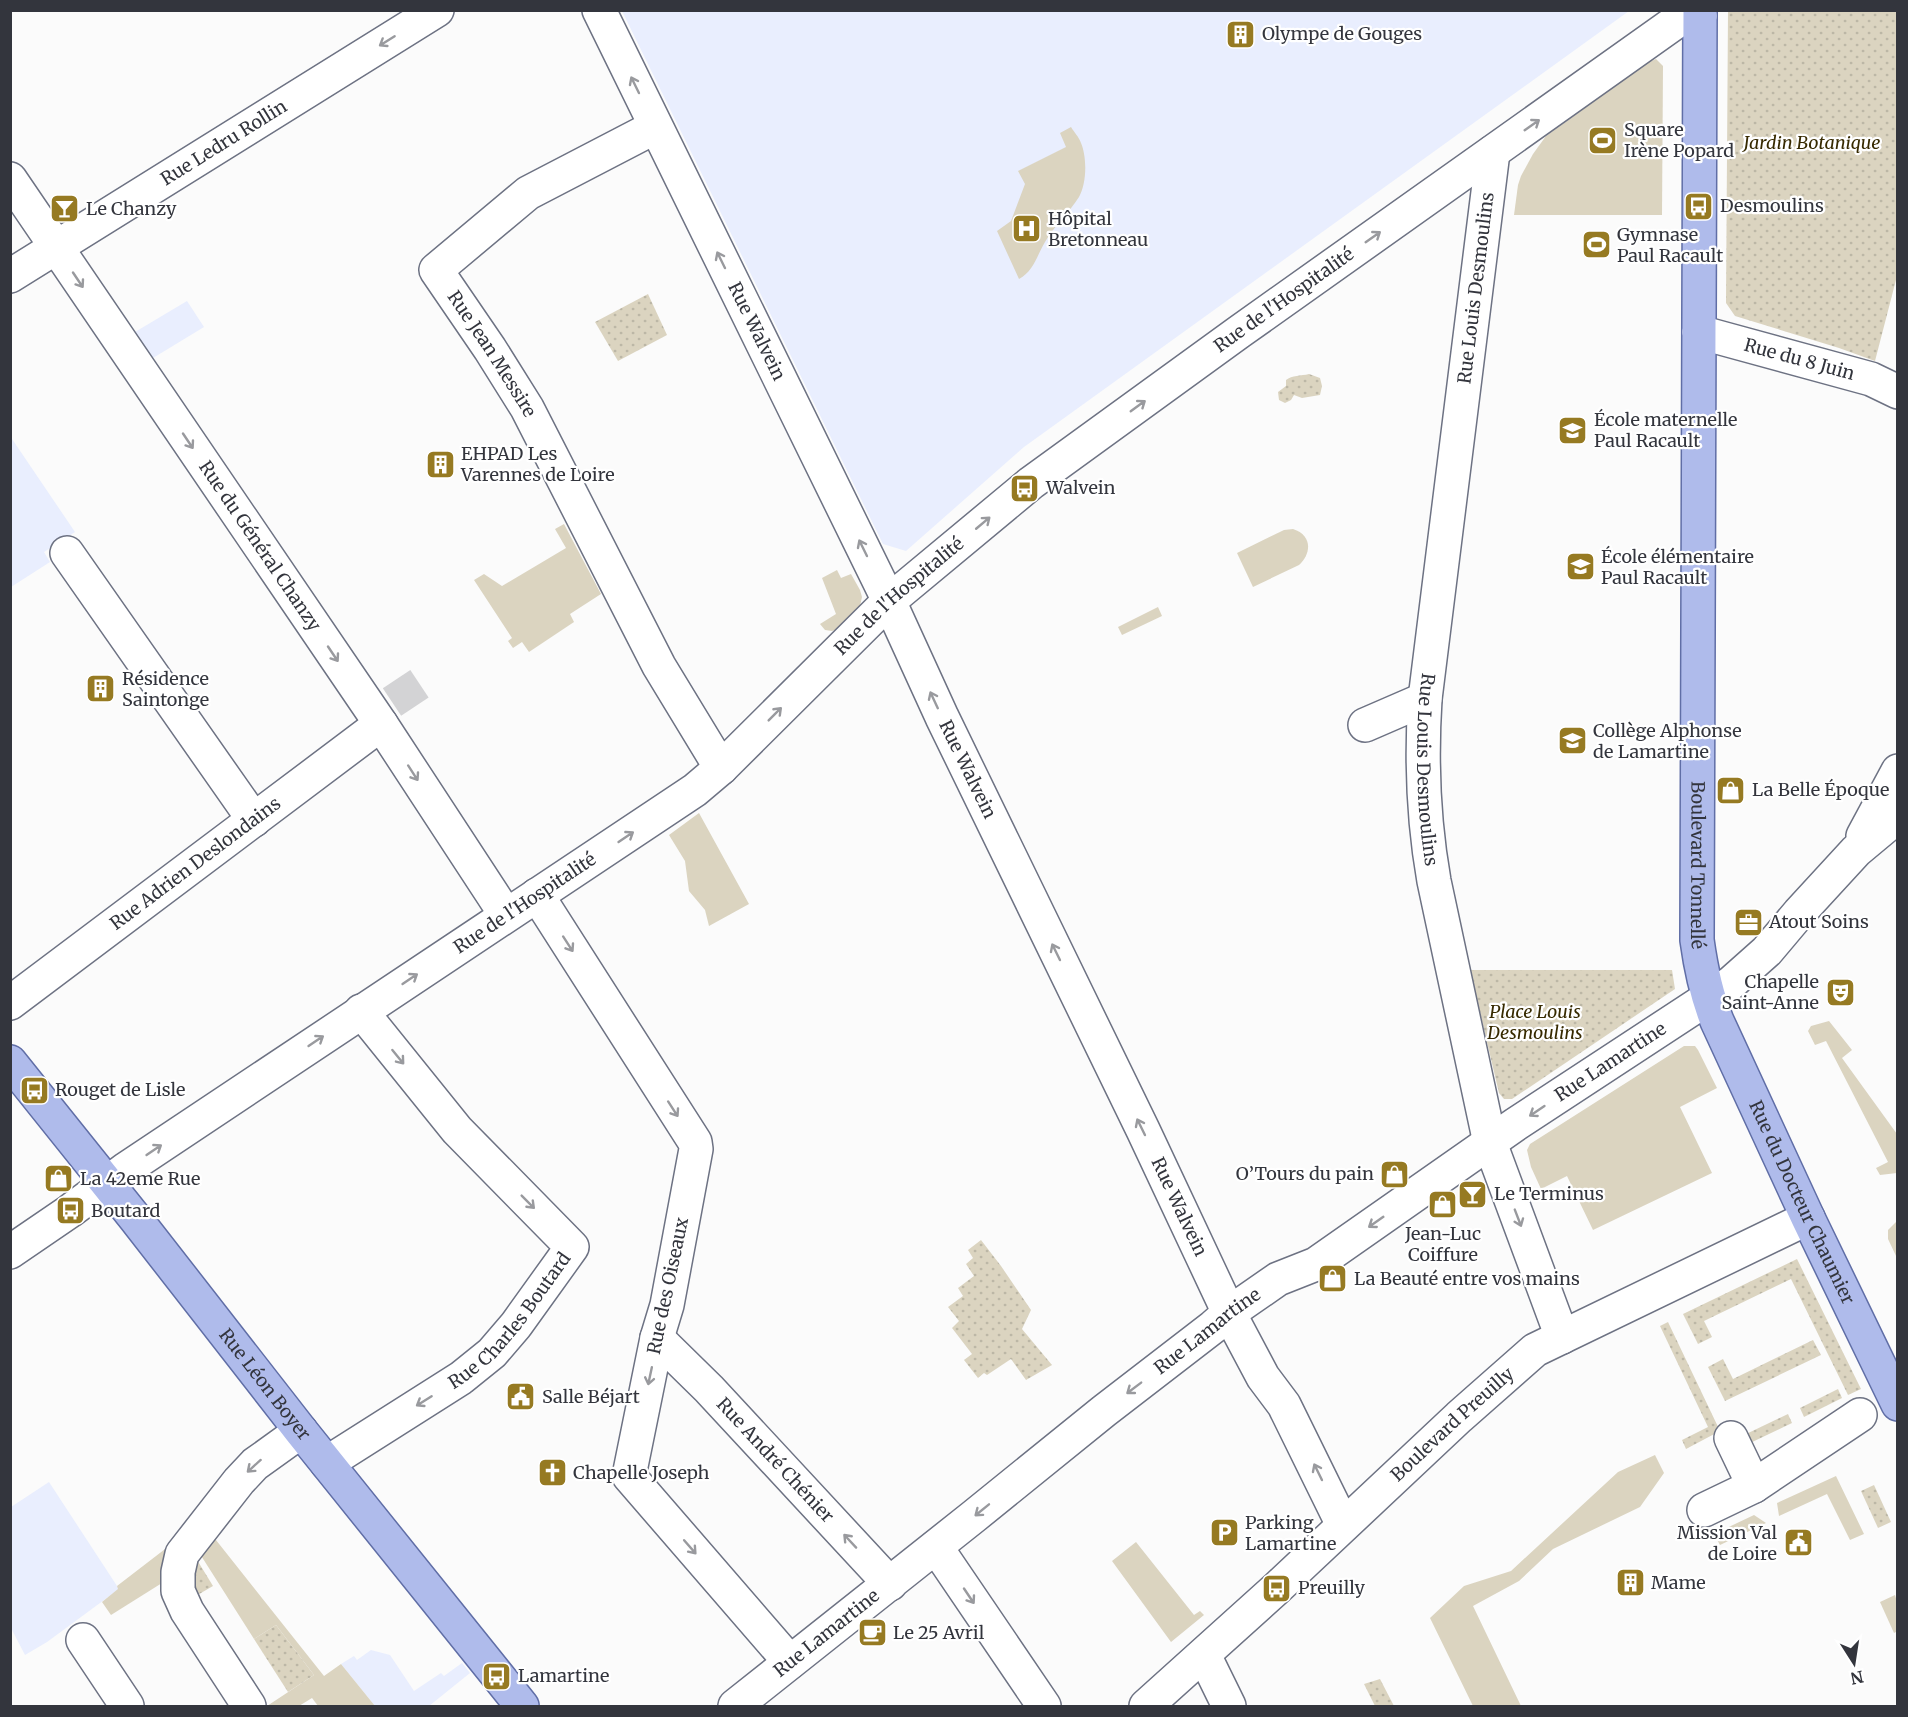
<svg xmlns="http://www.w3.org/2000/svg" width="1908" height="1717" font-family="Merriweather,serif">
<defs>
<pattern id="park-dots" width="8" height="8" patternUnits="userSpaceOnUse" patternTransform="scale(1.5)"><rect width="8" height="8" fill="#dbd4c0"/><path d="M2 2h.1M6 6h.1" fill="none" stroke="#bcb7a6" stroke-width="1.8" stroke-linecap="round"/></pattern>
</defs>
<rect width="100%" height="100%" fill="#fbfbfb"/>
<g fill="#e9eefe">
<polygon points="622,11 1629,11 1024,447 906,551 883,544"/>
<polygon points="187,301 204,327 153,358 135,332"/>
<polygon points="10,436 75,532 44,552 50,562 11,587"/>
<polygon points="49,1482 119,1589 47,1642 25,1655 11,1628 11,1507"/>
<polygon points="371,1650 390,1655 414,1691 441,1673 444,1676 462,1663 470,1673 429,1706 375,1706 341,1664 354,1656 357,1660"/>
</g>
<g fill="#dbd4c0">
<polygon points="1656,59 1663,66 1662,215 1514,215 1518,185 1521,176 1533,154 1546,136 1649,62"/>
<path d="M 1071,127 C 1074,132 1079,137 1081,143 C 1087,157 1087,183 1079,197 C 1069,213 1054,226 1045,242 C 1037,255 1034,271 1019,279 L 997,231 L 1011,221 L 1025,184 L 1018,171 L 1066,147 L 1060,133 Z"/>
<polygon points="564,524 601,594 570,614 574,622 529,652 522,642 513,648 508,641 512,638 474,580 484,574 502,586 566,548 555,529"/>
<path d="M 1293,529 C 1312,535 1312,553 1299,565 L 1253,587 L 1237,553 L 1284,530 Z"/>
<polygon points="837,570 841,578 851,574 860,590 862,597 860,606 838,629 832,631 825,630 820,624 836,614 822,578"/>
<polygon points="1158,607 1162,616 1122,635 1118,627"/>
<polygon points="699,813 749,904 709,926 705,910 689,891 685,861 669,835"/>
<polygon points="1829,1021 1852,1050 1842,1058 1897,1134 1897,1173 1880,1175 1876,1168 1888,1162 1826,1041 1815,1045 1808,1031 1811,1026"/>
<polygon points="1684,1046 1695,1046 1698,1050 1717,1088 1680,1107 1712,1173 1593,1230 1567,1176 1541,1189 1531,1167 1527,1150 1530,1144"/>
<polygon points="1897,1221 1897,1258 1888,1239 1888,1230"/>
<polygon points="1655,1455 1664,1473 1640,1507 1553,1549 1519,1581 1473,1606 1521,1706 1473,1706 1430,1618 1464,1586 1511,1571 1618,1472"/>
<polygon points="1836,1476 1864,1534 1850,1540 1827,1494 1779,1516 1777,1503"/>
<polygon points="1754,1515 1766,1523 1720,1545 1714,1534"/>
<polygon points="212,1535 324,1676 341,1664 375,1706 318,1706 312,1698 299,1706 267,1706 314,1675 276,1625 254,1639 200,1554"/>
<polygon points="182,1536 162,1583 111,1615 102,1602 118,1589 117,1586"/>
<polygon points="1136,1542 1194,1615 1200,1611 1204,1615 1171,1642 1112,1561"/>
<polygon points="1895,1595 1897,1602 1898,1631 1894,1633 1880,1602"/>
</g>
<g fill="url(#park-dots)">
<polygon points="1728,11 1897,11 1897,276 1875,361 1839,348 1735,316 1726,303"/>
<polygon points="648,294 667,335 618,361 595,322"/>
<path d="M 1309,374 L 1320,378 L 1322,386 L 1320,395 L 1302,398 L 1294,395 L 1291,400 L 1285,403 L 1279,400 L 1278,392 L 1286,386 L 1286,380 C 1292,375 1301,376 1309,374 Z"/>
<polygon points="1470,970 1672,970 1675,989 1512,1099 1504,1099 1499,1093"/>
<polygon points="981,1240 1001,1266 1031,1310 1022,1329 1052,1365 1026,1380 1011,1359 987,1375 984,1373 978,1378 964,1360 972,1354 952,1328 959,1321 948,1307 963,1296 958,1288 974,1276 966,1264 973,1258 968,1250"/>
<polygon points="1797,1259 1861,1389 1848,1395 1791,1279 1704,1321 1712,1337 1698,1344 1683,1314"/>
<polygon points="1668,1322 1720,1431 1686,1449 1682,1440 1708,1427 1660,1326"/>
<polygon points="1813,1340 1821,1355 1725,1401 1708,1367 1723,1359 1733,1379"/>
<polygon points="1838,1389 1842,1398 1804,1417 1800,1408"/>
<polygon points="1788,1414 1792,1423 1746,1445 1742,1436"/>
<polygon points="1874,1485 1891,1522 1878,1528 1861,1491"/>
<polygon points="194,1555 213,1586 194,1597"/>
<polygon points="276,1625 314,1675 288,1692 254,1639"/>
<polygon points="1380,1679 1394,1706 1375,1706 1364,1684"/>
</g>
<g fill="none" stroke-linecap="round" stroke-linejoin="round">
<polyline stroke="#d3d3d5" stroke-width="33" stroke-dasharray="33 16" stroke-linecap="butt" points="392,702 428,678"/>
<defs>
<g id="minor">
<path id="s1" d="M 599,10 L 889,601 L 942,717 L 1143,1130 L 1229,1313 L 1263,1377 L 1284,1405 L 1343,1525"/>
<path id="s2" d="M 655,127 L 528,193 L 436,270 L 490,349 L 527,408 L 659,666 L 721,768"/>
<path id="s3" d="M 1493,152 L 1425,699 C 1421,761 1423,819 1434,881 L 1490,1143 L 1562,1337"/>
<path id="s4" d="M 10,179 L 381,724 L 506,915"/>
<path id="s5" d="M 10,276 L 437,10"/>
<path id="s6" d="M 1699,332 L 1871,379 L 1898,392"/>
<polyline points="67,553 254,820"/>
<polyline points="1365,725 1425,699"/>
<polyline points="1863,836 1898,771"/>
<polyline points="537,895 695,1142 696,1149 667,1305 657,1338 629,1476 790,1662"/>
<path id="s7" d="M 10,1003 L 381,724"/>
<path id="s8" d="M 10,1252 L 70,1211 L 126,1169 L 695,790 L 721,768 L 889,601 L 1031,483 L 1239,332 L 1677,21 L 1700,16"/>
<path id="s9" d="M 657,1338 L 709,1389 L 890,1584"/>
<polyline points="1731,1438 1754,1486"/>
<path id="s10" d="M 327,1463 L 461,1378 L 492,1353 L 516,1325 L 572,1247 L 457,1130 L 361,1011"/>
<polyline points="1704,1510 1754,1486 1860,1415"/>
<polyline points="936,1547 1044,1706"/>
<polyline points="83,1640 127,1706"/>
<polyline points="1204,1655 1229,1706"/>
<polyline points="249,1706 187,1611 178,1591 178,1572 182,1554 239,1481 255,1464 301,1431"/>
<path id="s11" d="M 735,1706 L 973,1517 L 1104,1411 L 1213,1327 L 1229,1313 L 1278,1279 L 1316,1264 L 1516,1124 L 1731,983 L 1767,951 L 1799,913 L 1856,851 L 1898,816"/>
<path id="s12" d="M 1146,1706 L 1277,1588 L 1459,1417 L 1535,1350 L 1808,1218"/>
</g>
<g id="major">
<path id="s13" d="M 1700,10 L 1697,940 C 1701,969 1706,994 1717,1021 L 1808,1218 L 1898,1404"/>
<path id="s14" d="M 10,1062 L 135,1218 L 301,1431 L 522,1706"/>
</g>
</defs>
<use href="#minor" stroke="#6d7283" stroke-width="36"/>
<use href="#major" stroke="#606ea6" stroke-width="36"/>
<use href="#minor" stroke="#fff" stroke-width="33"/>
<use href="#major" stroke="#afbbeb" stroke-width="33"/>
</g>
<defs><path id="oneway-shaft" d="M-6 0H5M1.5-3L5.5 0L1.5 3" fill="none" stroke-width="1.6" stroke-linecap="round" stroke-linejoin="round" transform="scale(1.5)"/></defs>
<g stroke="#999a9e">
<use href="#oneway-shaft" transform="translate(387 41) rotate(148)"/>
<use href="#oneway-shaft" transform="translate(635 85) rotate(-116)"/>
<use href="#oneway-shaft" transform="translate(1532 125) rotate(-35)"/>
<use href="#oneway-shaft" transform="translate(1373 237) rotate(-35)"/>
<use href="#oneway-shaft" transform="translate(721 260) rotate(-116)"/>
<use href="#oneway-shaft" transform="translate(78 280) rotate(56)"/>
<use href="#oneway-shaft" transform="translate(1138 406) rotate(-36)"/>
<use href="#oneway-shaft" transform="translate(188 441) rotate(56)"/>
<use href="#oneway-shaft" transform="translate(983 523) rotate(-40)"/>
<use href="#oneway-shaft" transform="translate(863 548) rotate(-116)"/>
<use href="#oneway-shaft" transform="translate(333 654) rotate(56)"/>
<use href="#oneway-shaft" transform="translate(934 700) rotate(-115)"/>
<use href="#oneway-shaft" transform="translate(775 714) rotate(-45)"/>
<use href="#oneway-shaft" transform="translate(413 773) rotate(57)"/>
<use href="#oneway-shaft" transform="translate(626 837) rotate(-34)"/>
<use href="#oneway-shaft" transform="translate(568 944) rotate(57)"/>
<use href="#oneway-shaft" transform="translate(1056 952) rotate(-116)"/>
<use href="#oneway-shaft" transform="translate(410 979) rotate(-34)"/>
<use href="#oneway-shaft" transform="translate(316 1041) rotate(-34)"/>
<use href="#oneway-shaft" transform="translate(398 1057) rotate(51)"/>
<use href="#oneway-shaft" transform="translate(673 1109) rotate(57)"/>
<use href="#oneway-shaft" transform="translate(1537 1111) rotate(146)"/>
<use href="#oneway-shaft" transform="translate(1141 1127) rotate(-116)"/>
<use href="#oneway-shaft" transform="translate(154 1150) rotate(-34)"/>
<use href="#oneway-shaft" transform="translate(528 1202) rotate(45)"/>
<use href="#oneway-shaft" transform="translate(1518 1218) rotate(69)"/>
<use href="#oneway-shaft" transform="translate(1376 1222) rotate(145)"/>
<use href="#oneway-shaft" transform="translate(650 1376) rotate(102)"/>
<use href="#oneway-shaft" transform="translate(1134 1388) rotate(143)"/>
<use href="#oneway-shaft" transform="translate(424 1401) rotate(148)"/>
<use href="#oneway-shaft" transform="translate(254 1466) rotate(138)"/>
<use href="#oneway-shaft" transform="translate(1318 1472) rotate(-116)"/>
<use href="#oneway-shaft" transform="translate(982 1510) rotate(141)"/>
<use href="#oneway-shaft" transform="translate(850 1541) rotate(-133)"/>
<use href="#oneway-shaft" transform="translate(690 1547) rotate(49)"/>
<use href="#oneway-shaft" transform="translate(969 1596) rotate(56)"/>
</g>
<defs>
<symbol id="building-square" viewBox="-11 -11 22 22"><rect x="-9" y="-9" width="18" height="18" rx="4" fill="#967a22" stroke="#fff"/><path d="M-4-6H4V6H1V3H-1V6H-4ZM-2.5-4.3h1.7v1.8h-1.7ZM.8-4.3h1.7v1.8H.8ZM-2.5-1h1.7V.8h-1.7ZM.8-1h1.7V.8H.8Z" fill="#fff"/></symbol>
<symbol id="stadium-square" viewBox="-11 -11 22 22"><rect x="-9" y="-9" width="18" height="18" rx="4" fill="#967a22" stroke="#fff"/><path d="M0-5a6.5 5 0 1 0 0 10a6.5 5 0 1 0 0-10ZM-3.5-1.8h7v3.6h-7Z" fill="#fff"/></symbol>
<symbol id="bus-square" viewBox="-11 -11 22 22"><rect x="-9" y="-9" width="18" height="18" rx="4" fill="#967a22" stroke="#fff"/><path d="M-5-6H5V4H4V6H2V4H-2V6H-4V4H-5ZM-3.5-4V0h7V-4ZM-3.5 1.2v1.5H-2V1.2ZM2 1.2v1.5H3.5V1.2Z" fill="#fff"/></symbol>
<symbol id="bar-square" viewBox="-11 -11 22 22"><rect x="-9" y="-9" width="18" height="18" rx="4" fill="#967a22" stroke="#fff"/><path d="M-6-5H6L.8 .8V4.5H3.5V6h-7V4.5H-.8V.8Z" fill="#fff"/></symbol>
<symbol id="hospital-square" viewBox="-11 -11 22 22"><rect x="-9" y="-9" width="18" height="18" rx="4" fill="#967a22" stroke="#fff"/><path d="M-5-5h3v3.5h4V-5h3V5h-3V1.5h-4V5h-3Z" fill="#fff"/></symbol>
<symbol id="school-square" viewBox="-11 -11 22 22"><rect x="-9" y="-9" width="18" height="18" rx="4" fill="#967a22" stroke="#fff"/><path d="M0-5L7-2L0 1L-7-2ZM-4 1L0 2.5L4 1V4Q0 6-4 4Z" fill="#fff"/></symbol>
<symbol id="shop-square" viewBox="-11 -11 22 22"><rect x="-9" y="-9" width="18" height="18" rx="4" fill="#967a22" stroke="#fff"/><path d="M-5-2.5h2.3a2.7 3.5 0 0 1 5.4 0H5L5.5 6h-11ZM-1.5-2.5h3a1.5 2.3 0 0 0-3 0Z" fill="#fff"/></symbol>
<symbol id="office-square" viewBox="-11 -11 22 22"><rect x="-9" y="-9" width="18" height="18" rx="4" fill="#967a22" stroke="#fff"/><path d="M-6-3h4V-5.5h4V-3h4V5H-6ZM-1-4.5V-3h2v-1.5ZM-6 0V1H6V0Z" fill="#fff"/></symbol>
<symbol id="theatre-square" viewBox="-11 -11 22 22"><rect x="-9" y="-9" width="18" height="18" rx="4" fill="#967a22" stroke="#fff"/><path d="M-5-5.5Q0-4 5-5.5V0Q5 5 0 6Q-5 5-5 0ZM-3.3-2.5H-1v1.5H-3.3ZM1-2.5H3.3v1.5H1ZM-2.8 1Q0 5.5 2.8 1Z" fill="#fff"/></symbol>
<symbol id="civic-square" viewBox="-11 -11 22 22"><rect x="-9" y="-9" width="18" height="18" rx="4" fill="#967a22" stroke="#fff"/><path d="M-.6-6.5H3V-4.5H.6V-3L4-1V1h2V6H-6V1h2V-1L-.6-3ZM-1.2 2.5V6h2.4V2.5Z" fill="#fff"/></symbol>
<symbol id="church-square" viewBox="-11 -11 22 22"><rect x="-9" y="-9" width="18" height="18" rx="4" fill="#967a22" stroke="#fff"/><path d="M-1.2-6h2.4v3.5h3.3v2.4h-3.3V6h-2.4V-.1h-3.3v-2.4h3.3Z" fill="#fff"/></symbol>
<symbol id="parking-square" viewBox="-11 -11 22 22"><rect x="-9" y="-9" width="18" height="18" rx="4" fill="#967a22" stroke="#fff"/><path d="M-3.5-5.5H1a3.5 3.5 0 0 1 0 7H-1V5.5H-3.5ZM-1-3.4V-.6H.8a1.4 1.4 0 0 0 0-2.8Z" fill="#fff"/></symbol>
<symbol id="cafe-square" viewBox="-11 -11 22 22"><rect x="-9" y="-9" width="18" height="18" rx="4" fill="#967a22" stroke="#fff"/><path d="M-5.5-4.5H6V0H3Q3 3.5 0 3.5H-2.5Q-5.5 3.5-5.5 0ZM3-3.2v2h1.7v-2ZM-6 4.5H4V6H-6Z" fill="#fff"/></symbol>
</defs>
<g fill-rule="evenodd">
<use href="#building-square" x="1224" y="18" width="33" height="33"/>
<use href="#stadium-square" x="1586" y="124" width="33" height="33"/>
<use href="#bus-square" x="1682" y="190" width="33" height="33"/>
<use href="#bar-square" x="48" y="192" width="33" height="33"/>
<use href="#hospital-square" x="1010" y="212" width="33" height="33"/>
<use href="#stadium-square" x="1580" y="228" width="33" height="33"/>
<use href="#school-square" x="1556" y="414" width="33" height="33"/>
<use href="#building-square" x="424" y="448" width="33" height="33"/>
<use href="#bus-square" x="1008" y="472" width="33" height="33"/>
<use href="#school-square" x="1564" y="550" width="33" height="33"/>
<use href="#building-square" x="84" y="672" width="33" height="33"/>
<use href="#school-square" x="1556" y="724" width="33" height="33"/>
<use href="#shop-square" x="1714" y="774" width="33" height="33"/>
<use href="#office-square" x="1732" y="906" width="33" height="33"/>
<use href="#theatre-square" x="1824" y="976" width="33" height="33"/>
<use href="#bus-square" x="18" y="1074" width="33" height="33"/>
<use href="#shop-square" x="1378" y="1158" width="33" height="33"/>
<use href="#shop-square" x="42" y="1162" width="33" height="33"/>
<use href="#bar-square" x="1456" y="1178" width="33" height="33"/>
<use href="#shop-square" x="1426" y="1188" width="33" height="33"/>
<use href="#bus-square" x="54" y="1194" width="33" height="33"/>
<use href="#shop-square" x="1316" y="1262" width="33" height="33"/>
<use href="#civic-square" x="504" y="1380" width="33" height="33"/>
<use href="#church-square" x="536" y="1456" width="33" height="33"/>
<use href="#parking-square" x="1208" y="1516" width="33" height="33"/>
<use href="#civic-square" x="1782" y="1526" width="33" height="33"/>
<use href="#building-square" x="1614" y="1566" width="33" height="33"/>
<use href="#bus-square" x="1260" y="1572" width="33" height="33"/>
<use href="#cafe-square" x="856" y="1616" width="33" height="33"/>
<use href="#bus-square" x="480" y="1660" width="33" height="33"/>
</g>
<g text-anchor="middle" stroke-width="4.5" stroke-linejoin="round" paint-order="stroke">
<g font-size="18" fill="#33353d" stroke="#fff" text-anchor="start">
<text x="1262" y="40">Olympe de Gouges</text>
<text x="1624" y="136">Square<tspan x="1624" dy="21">Irène Popard</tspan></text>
<text x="1720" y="212">Desmoulins</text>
<text x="86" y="215">Le Chanzy</text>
<text x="1048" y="225">Hôpital<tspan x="1048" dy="21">Bretonneau</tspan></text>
<text x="1617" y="241">Gymnase<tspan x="1617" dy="21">Paul Racault</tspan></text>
<text x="1594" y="426">École maternelle<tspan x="1594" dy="21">Paul Racault</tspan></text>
<text x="461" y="460">EHPAD Les<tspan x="461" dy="21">Varennes de Loire</tspan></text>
<text x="1046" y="494">Walvein</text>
<text x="1601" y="563">École élémentaire<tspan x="1601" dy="21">Paul Racault</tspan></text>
<text x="122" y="685">Résidence<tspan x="122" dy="21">Saintonge</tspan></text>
<text x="1593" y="737">Collège Alphonse<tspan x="1593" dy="21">de Lamartine</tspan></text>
<text x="1752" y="796">La Belle Époque</text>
<text x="1769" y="928">Atout Soins</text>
<text x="1819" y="988" text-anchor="end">Chapelle<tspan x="1819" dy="21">Saint-Anne</tspan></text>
<text x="55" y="1096">Rouget de Lisle</text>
<text x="1374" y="1180" text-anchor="end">O’Tours du pain</text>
<text x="80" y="1185">La 42eme Rue</text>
<text x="1494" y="1200">Le Terminus</text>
<text x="91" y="1217">Boutard</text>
<text x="1443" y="1240" text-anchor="middle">Jean-Luc<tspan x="1443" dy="21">Coiffure</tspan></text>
<text x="1354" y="1285">La Beauté entre vos mains</text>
<text x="542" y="1403">Salle Béjart</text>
<text x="573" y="1479">Chapelle Joseph</text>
<text x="1245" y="1529">Parking<tspan x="1245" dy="21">Lamartine</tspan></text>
<text x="1777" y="1539" text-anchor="end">Mission Val<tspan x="1777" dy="21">de Loire</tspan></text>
<text x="1651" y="1589">Mame</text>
<text x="1298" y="1594">Preuilly</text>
<text x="893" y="1639">Le 25 Avril</text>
<text x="518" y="1682">Lamartine</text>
</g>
<g font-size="18" font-style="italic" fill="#372a00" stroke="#fff">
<text x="1812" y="149">Jardin Botanique</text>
<text x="1535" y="1018">Place Louis<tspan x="1535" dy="21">Desmoulins</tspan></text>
</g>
<g font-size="18" fill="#33353d" stroke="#fff">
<text dy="6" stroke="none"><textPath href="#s5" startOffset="252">Rue Ledru Rollin</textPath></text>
<text transform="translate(1476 288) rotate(-83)" y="6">Rue Louis Desmoulins</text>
<text dy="6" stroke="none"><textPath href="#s8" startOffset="1594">Rue de l'Hospitalité</textPath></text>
<text dy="6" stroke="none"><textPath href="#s1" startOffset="358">Rue Walvein</textPath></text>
<text dy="6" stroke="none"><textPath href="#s2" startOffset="364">Rue Jean Messire</textPath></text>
<text dy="6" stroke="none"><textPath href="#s6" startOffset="104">Rue du 8 Juin</textPath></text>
<text dy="6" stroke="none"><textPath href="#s4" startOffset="444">Rue du Général Chanzy</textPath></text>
<text dy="6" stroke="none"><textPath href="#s8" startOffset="1108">Rue de l'Hospitalité</textPath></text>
<text dy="6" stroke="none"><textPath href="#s1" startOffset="844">Rue Walvein</textPath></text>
<text dy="6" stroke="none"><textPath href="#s3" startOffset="622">Rue Louis Desmoulins</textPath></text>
<text dy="6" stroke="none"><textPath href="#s7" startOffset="232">Rue Adrien Deslondains</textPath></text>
<text dy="6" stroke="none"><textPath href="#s13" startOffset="855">Boulevard Tonnellé</textPath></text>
<text dy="6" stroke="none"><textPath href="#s8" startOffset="622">Rue de l'Hospitalité</textPath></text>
<text dy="6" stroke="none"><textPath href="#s11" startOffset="1089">Rue Lamartine</textPath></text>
<text dy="6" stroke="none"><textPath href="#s13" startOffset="1214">Rue du Docteur Chaumier</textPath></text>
<text dy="6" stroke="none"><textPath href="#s1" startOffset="1330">Rue Walvein</textPath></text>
<text transform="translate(668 1286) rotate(-78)" y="6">Rue des Oiseaux</text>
<text dy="6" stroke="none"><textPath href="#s10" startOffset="234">Rue Charles Boutard</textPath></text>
<text dy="6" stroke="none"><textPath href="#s11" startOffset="603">Rue Lamartine</textPath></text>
<text dy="6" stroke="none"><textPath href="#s14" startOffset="411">Rue Léon Boyer</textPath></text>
<text dy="6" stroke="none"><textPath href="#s12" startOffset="416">Boulevard Preuilly</textPath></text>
<text dy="6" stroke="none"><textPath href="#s9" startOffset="170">Rue André Chénier</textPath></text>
<text dy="6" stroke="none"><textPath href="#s11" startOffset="117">Rue Lamartine</textPath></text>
</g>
</g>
<rect width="1908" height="1717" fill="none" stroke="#33353d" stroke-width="24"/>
<g transform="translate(1854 1663) rotate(168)" stroke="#ffffff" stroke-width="4.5" paint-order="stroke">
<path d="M0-4.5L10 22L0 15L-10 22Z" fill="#33353d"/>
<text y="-9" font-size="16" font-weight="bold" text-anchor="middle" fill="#33353d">N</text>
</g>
</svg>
